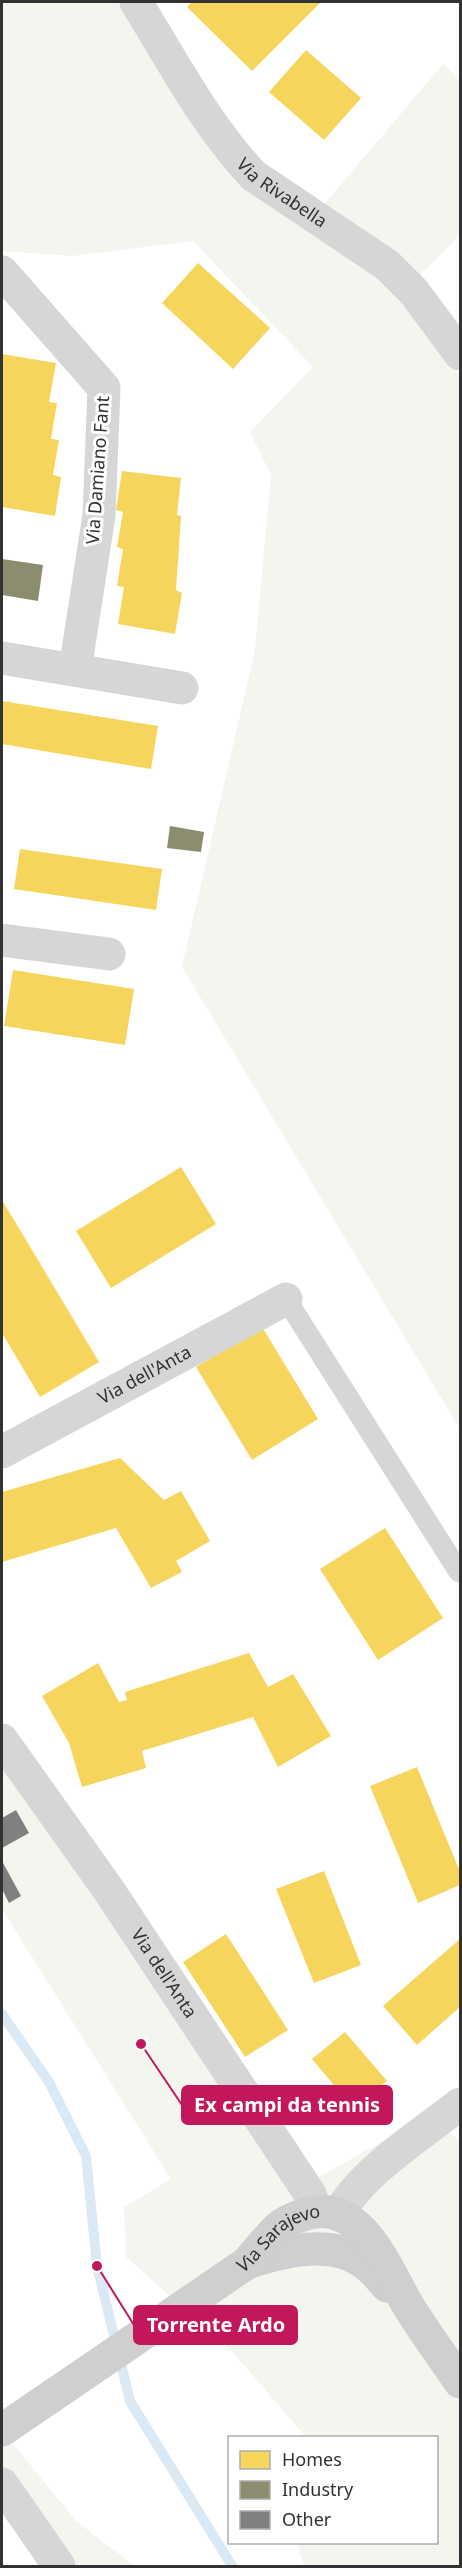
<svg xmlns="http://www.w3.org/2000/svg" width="462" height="2568" font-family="'Noto Sans',sans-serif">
<rect width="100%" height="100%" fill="#fff"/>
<g fill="#f2f6ee">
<polygon points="2,2 120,2 214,132 316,214 443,64 460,80 460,235 402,293 460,374 460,1429 182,967 255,650 271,475 250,432 313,367 193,241 72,256 2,251"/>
<polygon points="2,1735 290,2193 425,2118 460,2139 460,2566 304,2566 297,2543 436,2542 436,2438 306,2437 230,2349 126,2257 124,2207 171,2179 2,1909"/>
<polygon points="2,2430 75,2520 134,2566 62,2566 2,2483"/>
</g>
<g fill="#f6d55c">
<polygon points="192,2 321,2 252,71 187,7"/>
<polygon points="306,50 361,98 324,140 269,92"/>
<polygon points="198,263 270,328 233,369 162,303"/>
<polygon points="2,354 56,363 49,402 57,403 51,439 59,440 53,475 61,477 55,516 2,507"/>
<polygon points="122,471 181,478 177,515 181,516 176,590 182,593 175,634 118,624 124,587 117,586 123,549 117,547 123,512 116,510"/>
<polygon points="2,701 158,726 151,769 2,744"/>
<polygon points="20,849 162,869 156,910 14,889"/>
<polygon points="13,970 134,989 125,1045 4,1026"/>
<polygon points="181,1167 216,1224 111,1288 76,1231"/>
<polygon points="2,1200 99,1362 40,1397 2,1333"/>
<polygon points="262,1327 318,1419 252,1460 196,1367"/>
<polygon points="120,1458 164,1500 181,1491 210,1541 176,1561 182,1572 151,1588 116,1528 2,1562 2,1492"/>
<polygon points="385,1528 443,1618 378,1660 320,1569"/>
<polygon points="249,1653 268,1687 293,1674 331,1736 278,1767 253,1717 142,1751 146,1768 82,1787 69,1743 42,1696 98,1663 119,1702 127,1700 125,1692"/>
<polygon points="417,1767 460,1872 460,1885 418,1903 370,1786"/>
<polygon points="324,1871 361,1965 314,1983 276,1889"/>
<polygon points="226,1934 288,2030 245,2057 183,1962"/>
<polygon points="460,1939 460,2007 417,2045 383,2006"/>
<polygon points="345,2032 387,2081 353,2108 312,2059"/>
</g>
<g fill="#8c8c6e">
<polygon points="2,559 43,565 38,601 2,595"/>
<polygon points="170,826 204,832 201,852 167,848"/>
</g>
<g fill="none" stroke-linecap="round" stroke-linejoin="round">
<polyline stroke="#dbe9f4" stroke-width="10" points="2,2014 49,2082 86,2156 97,2266 130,2401 232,2566"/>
</g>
<g fill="#808080">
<polygon points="16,1810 29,1833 2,1848 2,1818"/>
<polygon points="2,1861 21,1896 9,1903 2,1889"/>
</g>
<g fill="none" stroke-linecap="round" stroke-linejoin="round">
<polyline stroke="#d6d6d6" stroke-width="21" points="286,1299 459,1572"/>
<g stroke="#d6d6d6" stroke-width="33">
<path id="s1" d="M 136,2 C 172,60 206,126 254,176 L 387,265 L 414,292 L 460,354"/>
<polyline points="2,272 104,388 99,515 75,670"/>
<polyline points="2,658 182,688"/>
<polyline points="2,940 109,954"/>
<path id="s2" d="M 2,1452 L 286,1299"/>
<path id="s3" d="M 2,1740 L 108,1889 L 310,2194 L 316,2211"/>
<path d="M 338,2215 C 362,2171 421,2135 460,2104"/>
<polyline points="2,2484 59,2566"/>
</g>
<g stroke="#cfcfcf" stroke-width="33">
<path d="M 247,2263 C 282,2251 332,2238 364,2263 C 373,2269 380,2278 387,2286"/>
<path id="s4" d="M 2,2430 L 247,2263 C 257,2251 267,2239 278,2228 C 285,2221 296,2217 306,2214 C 362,2197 387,2271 409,2307 C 425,2333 443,2357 460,2382"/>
</g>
</g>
<g text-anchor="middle" stroke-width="6" stroke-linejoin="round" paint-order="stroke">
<g font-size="18" fill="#323232" stroke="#fff">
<text dy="6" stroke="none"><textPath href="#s1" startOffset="243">Via Rivabella</textPath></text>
<text transform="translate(98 470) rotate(-86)" y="6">Via Damiano Fant</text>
<text dy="6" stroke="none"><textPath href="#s2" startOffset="162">Via dell'Anta</textPath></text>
<text dy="6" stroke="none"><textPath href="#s3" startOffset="284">Via dell'Anta</textPath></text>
<text dy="6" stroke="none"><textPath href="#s4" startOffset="338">Via Sarajevo</textPath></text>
</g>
</g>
<path fill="none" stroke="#c2185b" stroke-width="2" d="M141 2044L182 2105M97 2266L134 2325"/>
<g fill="#c2185b" stroke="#fff" stroke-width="2">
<circle cx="141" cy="2044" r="6"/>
<circle cx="97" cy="2266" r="6"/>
</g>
<g fill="#c2185b" stroke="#c2185b" stroke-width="2">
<rect x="182" y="2086" width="210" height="38" rx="6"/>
<rect x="134" y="2306" width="163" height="38" rx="6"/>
</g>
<g font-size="20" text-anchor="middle" font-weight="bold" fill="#fff">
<text x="287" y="2112">Ex campi da tennis</text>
<text x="216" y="2332">Torrente Ardo</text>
</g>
<rect width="462" height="2568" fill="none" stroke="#323232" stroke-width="6"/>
<rect x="228" y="2436" width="210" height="108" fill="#ffffff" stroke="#adadad" stroke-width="1.5"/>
<rect x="240" y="2451" width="30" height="18" fill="#f6d55c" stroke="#adadad" stroke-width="1.5"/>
<text x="282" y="2466" font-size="18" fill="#323232">Homes</text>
<rect x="240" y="2481" width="30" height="18" fill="#8c8c6e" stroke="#adadad" stroke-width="1.5"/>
<text x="282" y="2496" font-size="18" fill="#323232">Industry</text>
<rect x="240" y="2511" width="30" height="18" fill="#808080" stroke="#adadad" stroke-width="1.5"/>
<text x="282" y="2526" font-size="18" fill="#323232">Other</text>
</svg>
